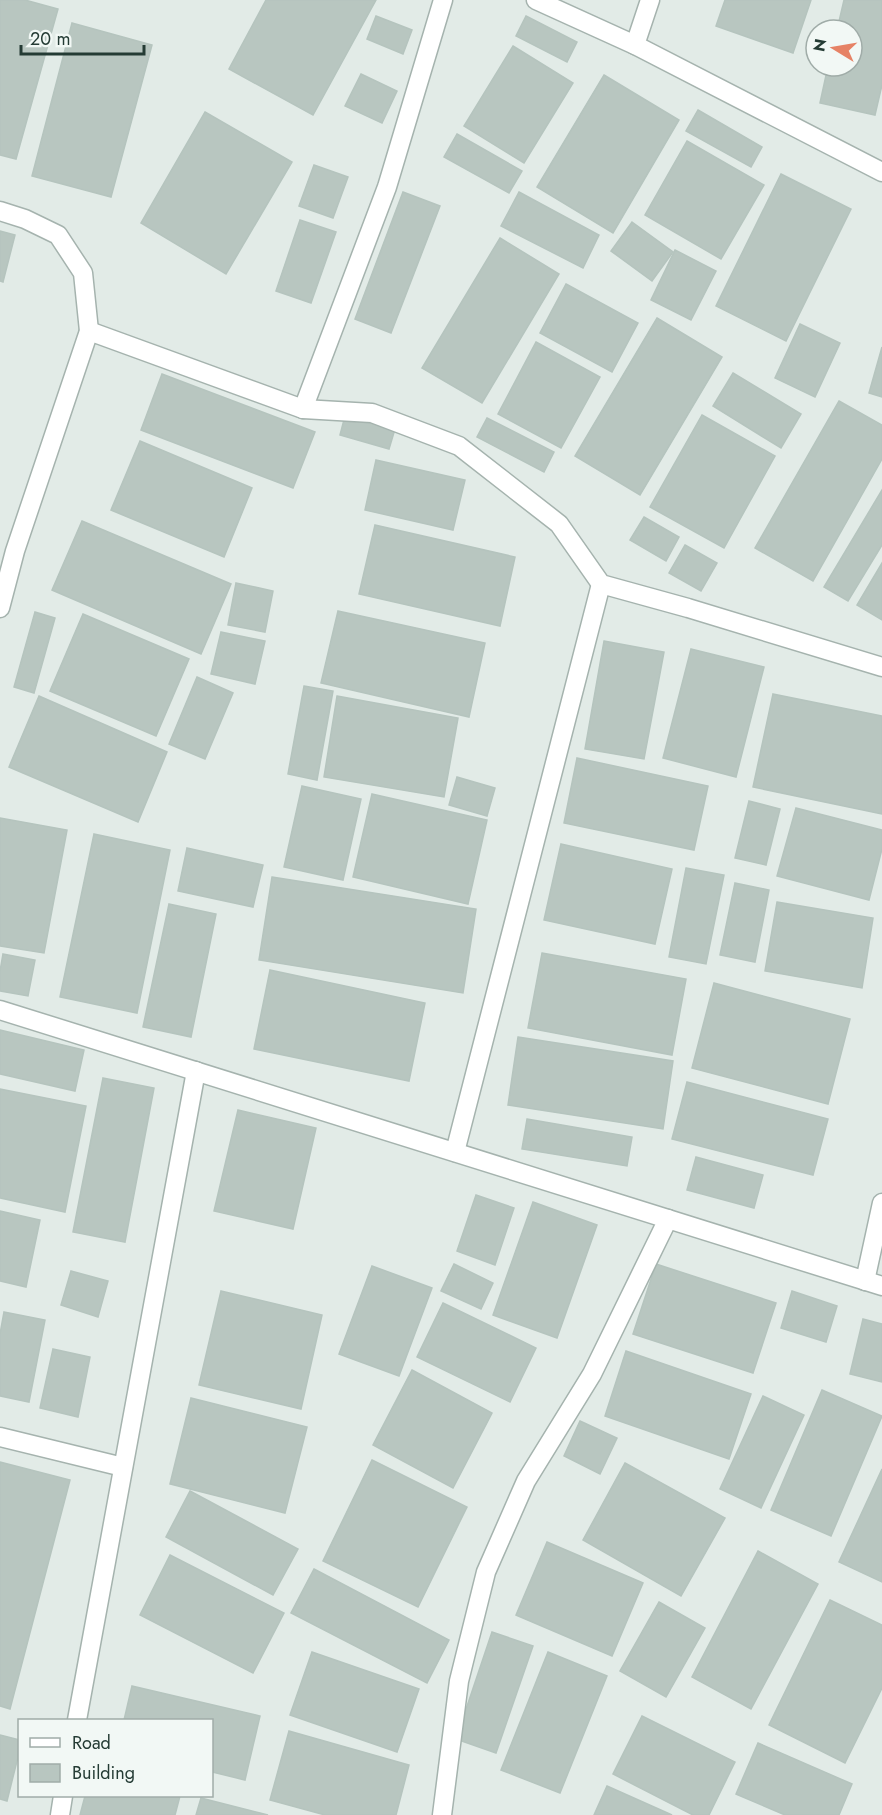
<svg xmlns="http://www.w3.org/2000/svg" width="882" height="1815" font-family="Jost,sans-serif">
<rect width="100%" height="100%" fill="#e2ebe7"/>
<g fill="#b8c6c0" stroke="#b5c4be" stroke-width="1.5">
<polygon points="0,0 25,0 58,9 16,159 0,155"/>
<polygon points="266,0 376,0 313,115 229,69"/>
<polygon points="725,0 811,0 793,53 716,26"/>
<polygon points="844,0 882,0 882,85 875,115 820,103 828,66 852,66 852,30 837,30"/>
<polygon points="376,16 412,30 403,54 367,39"/>
<polygon points="526,16 577,42 567,62 516,36"/>
<polygon points="72,23 152,45 111,197 32,176"/>
<polygon points="513,46 573,83 524,163 464,126"/>
<polygon points="361,74 397,91 382,123 345,106"/>
<polygon points="604,75 679,120 613,233 537,187"/>
<polygon points="698,110 762,147 751,167 686,131"/>
<polygon points="205,112 292,162 226,274 141,223"/>
<polygon points="457,134 522,171 509,193 444,157"/>
<polygon points="687,141 764,185 721,259 645,215"/>
<polygon points="314,165 348,177 333,218 299,206"/>
<polygon points="781,174 851,209 786,341 716,306"/>
<polygon points="403,192 440,206 391,333 355,319"/>
<polygon points="519,192 599,235 583,268 501,226"/>
<polygon points="300,220 336,232 311,303 276,291"/>
<polygon points="632,222 673,252 652,281 611,251"/>
<polygon points="0,231 15,235 3,282 0,281"/>
<polygon points="500,238 559,274 482,403 422,368"/>
<polygon points="675,250 716,271 691,320 651,300"/>
<polygon points="566,284 638,323 612,372 540,333"/>
<polygon points="657,318 722,357 640,495 575,456"/>
<polygon points="800,324 840,343 815,397 775,378"/>
<polygon points="536,342 600,377 561,448 498,414"/>
<polygon points="882,347 882,397 869,393"/>
<polygon points="733,373 801,414 781,448 713,406"/>
<polygon points="162,374 315,432 293,488 141,430"/>
<polygon points="839,401 882,425 882,459 813,581 755,548"/>
<polygon points="702,415 775,456 724,548 650,507"/>
<polygon points="345,416 395,429 389,449 340,435"/>
<polygon points="487,418 554,452 544,472 477,437"/>
<polygon points="140,441 252,488 224,557 111,510"/>
<polygon points="376,460 465,480 453,530 365,510"/>
<polygon points="882,490 882,545 848,601 824,587"/>
<polygon points="644,517 679,537 666,561 630,540"/>
<polygon points="82,521 231,584 201,654 52,590"/>
<polygon points="375,525 515,557 500,626 359,594"/>
<polygon points="685,545 717,563 701,591 669,573"/>
<polygon points="882,563 882,620 857,605"/>
<polygon points="236,583 273,591 265,632 228,625"/>
<polygon points="338,611 485,643 469,717 321,683"/>
<polygon points="35,612 55,618 34,693 14,687"/>
<polygon points="83,614 189,659 156,736 50,691"/>
<polygon points="221,632 265,641 255,684 211,674"/>
<polygon points="604,641 664,652 644,759 585,749"/>
<polygon points="691,649 764,667 736,777 663,758"/>
<polygon points="197,677 233,693 205,759 169,744"/>
<polygon points="304,686 333,691 317,780 288,774"/>
<polygon points="773,694 882,716 882,814 753,787"/>
<polygon points="39,696 167,752 138,822 9,767"/>
<polygon points="337,696 458,718 444,797 324,777"/>
<polygon points="577,758 708,786 694,850 564,823"/>
<polygon points="457,777 495,788 487,816 449,805"/>
<polygon points="302,786 361,799 343,880 284,867"/>
<polygon points="372,794 487,820 468,904 353,877"/>
<polygon points="749,801 780,809 766,865 735,858"/>
<polygon points="796,808 882,830 882,849 869,900 777,876"/>
<polygon points="0,818 67,830 44,953 0,946"/>
<polygon points="94,834 170,850 137,1013 60,997"/>
<polygon points="561,844 672,869 655,944 544,920"/>
<polygon points="187,848 263,865 253,907 178,891"/>
<polygon points="686,868 724,875 706,964 669,957"/>
<polygon points="272,877 476,909 463,993 259,960"/>
<polygon points="735,883 769,890 755,962 720,955"/>
<polygon points="777,902 873,918 862,988 765,971"/>
<polygon points="169,904 216,914 191,1037 143,1027"/>
<polygon points="542,953 686,979 672,1055 528,1028"/>
<polygon points="3,954 35,960 28,996 0,991 0,971"/>
<polygon points="270,970 425,1003 409,1081 254,1049"/>
<polygon points="714,983 850,1019 828,1104 692,1068"/>
<polygon points="0,1030 84,1050 75,1091 0,1074"/>
<polygon points="518,1037 673,1061 663,1129 508,1105"/>
<polygon points="103,1078 154,1088 125,1242 73,1232"/>
<polygon points="687,1082 828,1119 813,1175 672,1139"/>
<polygon points="0,1089 86,1106 65,1212 0,1198"/>
<polygon points="238,1110 316,1128 293,1229 214,1211"/>
<polygon points="527,1119 632,1137 627,1166 522,1149"/>
<polygon points="696,1157 763,1175 754,1208 687,1190"/>
<polygon points="476,1195 514,1208 495,1265 457,1251"/>
<polygon points="533,1202 597,1225 557,1338 493,1315"/>
<polygon points="0,1211 40,1220 26,1287 0,1281"/>
<polygon points="454,1264 493,1283 481,1309 441,1291"/>
<polygon points="656,1264 776,1303 753,1373 633,1334"/>
<polygon points="372,1266 432,1288 399,1376 339,1354"/>
<polygon points="71,1271 108,1281 98,1317 61,1305"/>
<polygon points="221,1291 322,1315 301,1409 199,1385"/>
<polygon points="792,1291 837,1306 826,1342 781,1328"/>
<polygon points="443,1303 536,1348 510,1402 417,1357"/>
<polygon points="4,1312 45,1320 29,1402 0,1396 0,1334"/>
<polygon points="863,1319 882,1324 882,1382 850,1374"/>
<polygon points="53,1349 90,1357 78,1417 40,1408"/>
<polygon points="626,1351 751,1394 729,1459 605,1416"/>
<polygon points="412,1370 492,1413 453,1488 373,1445"/>
<polygon points="822,1390 882,1416 831,1536 771,1510"/>
<polygon points="763,1396 804,1415 761,1508 720,1489"/>
<polygon points="191,1398 307,1427 285,1513 170,1484"/>
<polygon points="580,1421 617,1438 600,1474 564,1456"/>
<polygon points="372,1460 467,1507 418,1607 323,1561"/>
<polygon points="0,1462 70,1480 10,1709 0,1706"/>
<polygon points="625,1463 725,1518 681,1596 583,1540"/>
<polygon points="882,1469 882,1582 839,1562"/>
<polygon points="190,1491 298,1549 273,1595 166,1537"/>
<polygon points="547,1542 643,1583 612,1656 516,1615"/>
<polygon points="758,1551 818,1584 751,1709 692,1677"/>
<polygon points="170,1555 284,1613 253,1673 140,1615"/>
<polygon points="314,1569 449,1640 427,1683 291,1613"/>
<polygon points="830,1600 882,1625 882,1688 845,1763 769,1725"/>
<polygon points="659,1602 705,1628 666,1697 620,1671"/>
<polygon points="492,1632 533,1646 496,1753 456,1739"/>
<polygon points="312,1652 419,1689 397,1752 290,1715"/>
<polygon points="548,1652 607,1676 560,1793 501,1770"/>
<polygon points="132,1686 260,1716 245,1780 212,1772 212,1720 124,1720"/>
<polygon points="642,1716 735,1762 709,1815 693,1815 613,1774"/>
<polygon points="289,1731 409,1765 396,1815 325,1815 270,1800"/>
<polygon points="0,1735 20,1740 20,1749 7,1801 0,1799"/>
<polygon points="758,1743 852,1784 839,1815 785,1815 736,1794"/>
<polygon points="607,1786 672,1815 594,1815"/>
<polygon points="85,1796 180,1796 175,1815 80,1815"/>
<polygon points="201,1798 268,1815 196,1815"/>
</g>
<g fill="none" stroke-linecap="round" stroke-linejoin="round">
<defs>
<g id="minor">
<polyline points="536,0 635,45 882,172"/>
<polyline points="635,45 650,0"/>
<polyline points="0,211 25,219 58,235 83,273 89,331 15,551 0,608"/>
<polyline points="89,331 303,409 372,413 459,446 559,524 601,584 688,608 882,667"/>
<polyline points="303,409 387,187 443,0"/>
<polyline points="0,1010 882,1286"/>
<polyline points="455,1152 601,584"/>
<polyline points="865,1281 882,1203"/>
<polyline points="0,1437 123,1467"/>
<polyline points="77,1720 196,1071"/>
<polyline points="60,1815 63,1796"/>
<polyline points="442,1815 459,1681 486,1572 526,1481 592,1374 668,1219"/>
</g>
</defs>
<use href="#minor" stroke="#a5b3ae" stroke-width="21"/>
<use href="#minor" stroke="#fff" stroke-width="18"/>
</g>
<rect x="18" y="1719" width="195" height="78" fill="#f2f8f5" stroke="#a0aca8" stroke-width="1.5"/>
<rect x="30" y="1738" width="30" height="9" fill="#ffffff" stroke="#a0aca8" stroke-width="1.5"/>
<text x="72" y="1749" font-size="18" fill="#243b34">Road</text>
<rect x="30" y="1764" width="30" height="18" fill="#b8c6c0" stroke="#a0aca8" stroke-width="1.5"/>
<text x="72" y="1779" font-size="18" fill="#243b34">Building</text>
<g transform="translate(834 48) rotate(281)"><circle r="28" fill="#f2f8f5" stroke="#a0aca8" stroke-width="1.5"/>
<path d="M0-4.5L10 22L0 15L-10 22Z" fill="#e68265"/>
<text y="-9" font-size="16" font-weight="bold" text-anchor="middle" fill="#243b34">N</text>
</g>
<path d="M21 45v9h123v-9" fill="none" stroke="#243b34" stroke-width="3"/>
<text x="30" y="45" font-size="18" fill="#243b34" stroke="#f2f8f5" stroke-width="4.5" paint-order="stroke">20 m</text>
</svg>
